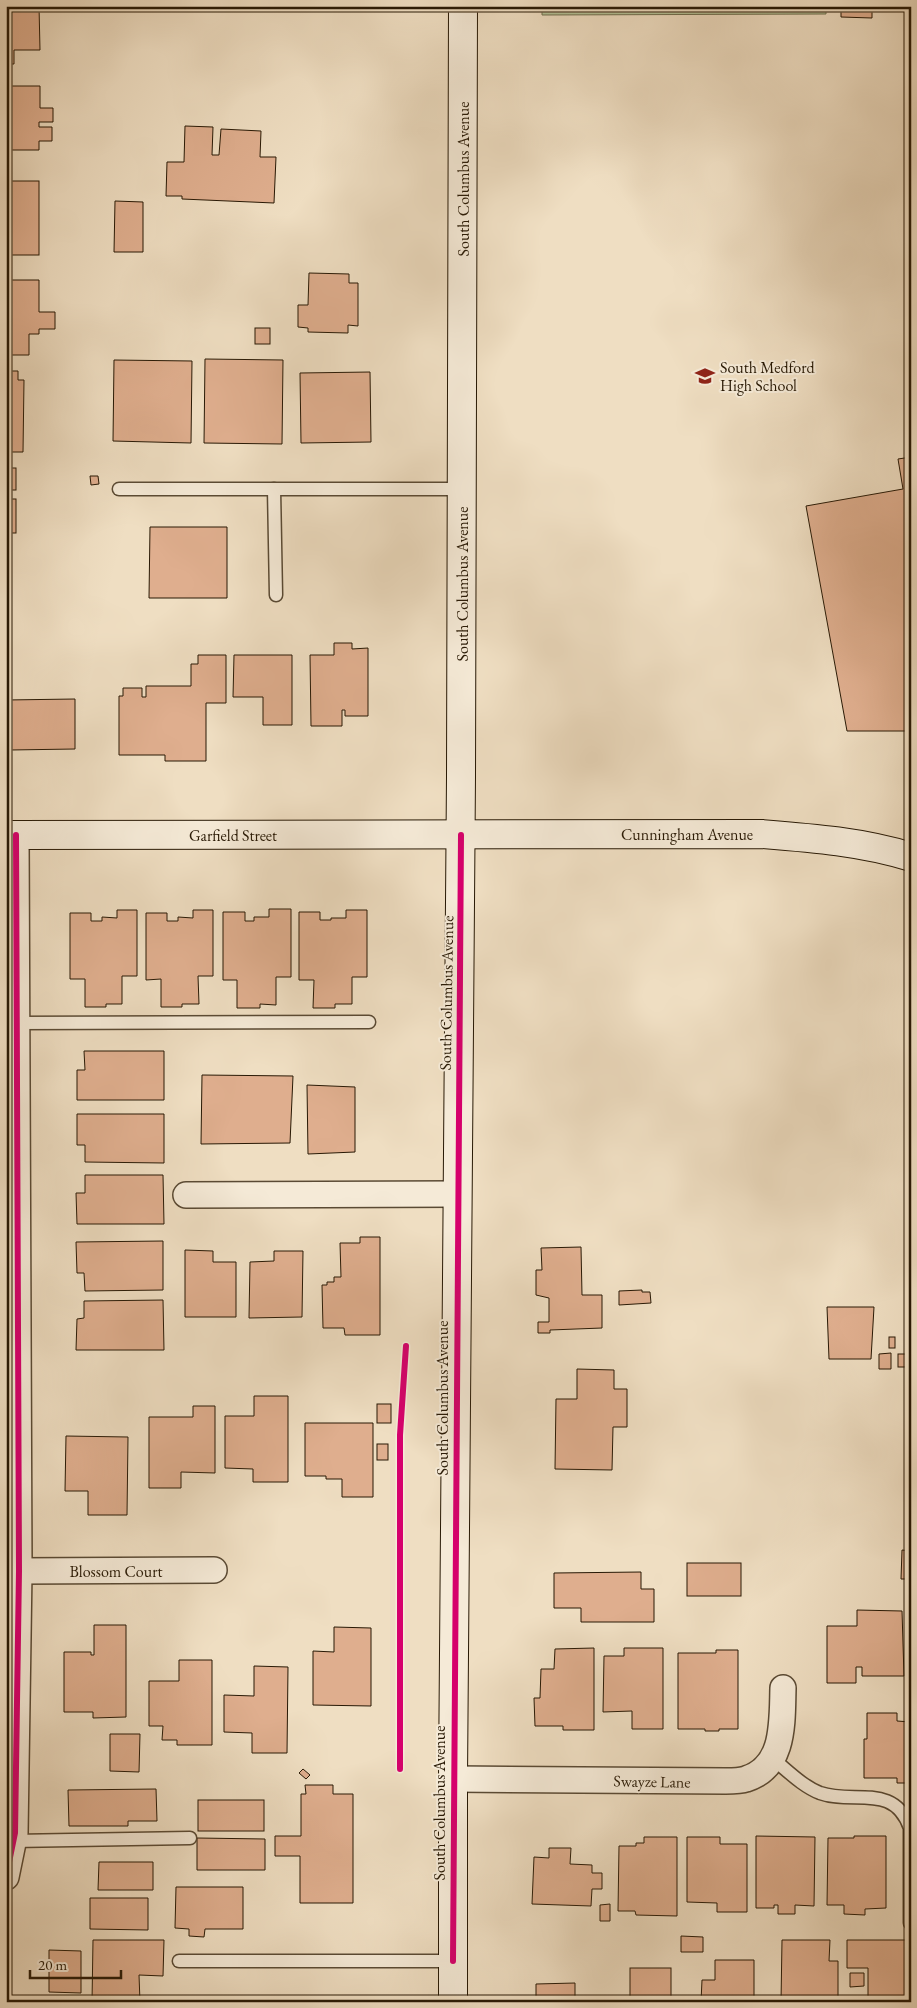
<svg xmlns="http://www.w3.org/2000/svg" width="917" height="2008" font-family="'EB Garamond',serif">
<rect width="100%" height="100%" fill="#efdec2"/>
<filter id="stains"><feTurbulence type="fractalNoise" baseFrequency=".004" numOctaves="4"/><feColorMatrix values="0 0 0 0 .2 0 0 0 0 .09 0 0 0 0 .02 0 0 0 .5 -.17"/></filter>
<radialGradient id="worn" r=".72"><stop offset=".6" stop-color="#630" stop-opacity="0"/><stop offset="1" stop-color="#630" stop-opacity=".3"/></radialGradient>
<polygon fill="#b3c298" stroke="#6e6e4e" points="542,6 826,6 826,14 542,15"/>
<g fill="#dfae8e" stroke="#281905">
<polygon points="6,6 39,6 40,50 14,50 14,64 6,64"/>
<polygon points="841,6 872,6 872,18 841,17"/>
<polygon points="6,86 40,86 40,108 53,108 53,122 39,122 39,127 52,127 52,141 39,141 39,150 6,150"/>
<polygon points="185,126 213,127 212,155 219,155 221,129 261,131 260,157 276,157 274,203 182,199 182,196 166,196 167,162 184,162"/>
<rect x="6" y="181" width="33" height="74"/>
<polygon points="115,201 143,202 143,252 114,252"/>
<polygon points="309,273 349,274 349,283 358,283 358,326 348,325 348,333 308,332 308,328 298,327 298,305 308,305"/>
<polygon points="6,280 39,280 39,312 55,312 55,329 39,329 39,334 29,334 29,355 6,355"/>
<rect x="255" y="328" width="15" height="16"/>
<polygon points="205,359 283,360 282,444 204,443"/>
<polygon points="114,360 192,361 191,443 113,441"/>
<polygon points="6,371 18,371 18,380 24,380 23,452 6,452"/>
<polygon points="370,372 371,442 301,443 300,373"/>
<polygon points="911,457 911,731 847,731 806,506 903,489 898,459"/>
<rect x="6" y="468" width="10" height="22"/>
<polygon points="90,476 98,476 99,484 91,485"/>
<rect x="6" y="499" width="10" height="34"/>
<polygon points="150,527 227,527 227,598 149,598"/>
<polygon points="334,643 352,643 352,649 368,648 368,716 345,716 345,710 342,710 342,726 311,726 310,655 334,655"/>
<polygon points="198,655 226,655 226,703 206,703 206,761 165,761 165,755 119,755 119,696 123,696 123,688 142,688 142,697 146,697 146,686 191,686 191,664 198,664"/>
<polygon points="234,655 292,655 292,725 263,725 263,697 233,697"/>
<polygon points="75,699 75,749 10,750 10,747 6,747 6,700"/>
<polygon points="269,909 291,909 291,977 276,977 276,1005 260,1004 260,1008 237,1008 237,980 223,980 223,912 245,912 245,921 254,921 254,917 269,917"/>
<polygon points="117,910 137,910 137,976 122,976 122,1004 106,1004 106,1007 85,1007 85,979 70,979 70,913 91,913 91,921 102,921 102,917 117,918"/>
<polygon points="193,910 213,910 213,976 198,976 199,1004 182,1004 182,1007 161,1007 161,979 146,980 146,913 167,913 167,921 178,921 178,917 193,918"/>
<polygon points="346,910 367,910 367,977 352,977 352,1004 335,1004 335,1008 313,1008 314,980 299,980 299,912 320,912 320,920 331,920 331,918 346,918"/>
<polygon points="84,1051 164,1051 164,1100 77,1100 77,1070 85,1070"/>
<polygon points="202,1075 293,1076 290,1143 201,1144"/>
<polygon points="307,1085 355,1087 355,1152 308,1154"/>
<polygon points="77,1114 164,1114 164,1163 85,1162 85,1145 77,1145"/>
<polygon points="85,1175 163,1175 164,1224 77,1224 76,1193 85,1193"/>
<polygon points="360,1237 380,1237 380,1335 345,1335 344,1328 323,1328 322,1285 327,1285 327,1282 334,1282 334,1277 341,1277 340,1243 360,1243"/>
<polygon points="163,1241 163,1290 85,1291 84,1273 77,1273 76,1242"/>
<polygon points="581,1247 582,1295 602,1295 602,1328 550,1330 550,1333 538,1333 538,1322 549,1322 549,1298 536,1295 536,1270 542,1270 541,1248"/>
<polygon points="185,1250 213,1251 213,1262 236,1262 236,1317 185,1317"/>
<polygon points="274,1251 303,1251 302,1317 249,1318 250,1262 274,1261"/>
<polygon points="642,1290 642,1292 650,1292 651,1303 619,1305 619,1291"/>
<polygon points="163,1300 164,1350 76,1350 77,1319 84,1318 84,1301"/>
<polygon points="827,1307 874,1307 871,1359 829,1359"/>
<rect x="889" y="1337" width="6" height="11"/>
<polygon points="891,1353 891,1369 879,1369 879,1354"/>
<rect x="898" y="1354" width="13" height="13"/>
<polygon points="577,1369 614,1370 614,1389 627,1389 627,1427 613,1427 612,1470 555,1469 556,1399 577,1399"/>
<polygon points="254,1396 288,1396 288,1482 253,1482 253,1469 225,1468 225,1416 254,1416"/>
<rect x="377" y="1404" width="14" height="19"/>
<polygon points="193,1406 215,1406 215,1473 181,1472 181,1488 149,1488 149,1417 193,1417"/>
<polygon points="305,1423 373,1423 373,1497 342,1497 342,1479 326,1479 326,1476 305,1476"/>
<polygon points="66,1436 128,1437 127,1515 88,1515 88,1491 65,1491"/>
<rect x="377" y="1444" width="11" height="16"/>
<polygon points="902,1550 911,1551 911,1579 901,1579"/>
<rect x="687" y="1563" width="54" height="33"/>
<polygon points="641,1572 641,1589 654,1589 654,1622 581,1622 581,1608 554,1608 554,1573"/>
<polygon points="857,1610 902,1611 904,1676 862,1676 862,1667 856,1667 856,1683 827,1683 827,1626 857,1626"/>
<polygon points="94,1625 126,1625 126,1717 93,1718 93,1712 64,1712 64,1652 91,1652 91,1655 94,1655"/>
<polygon points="334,1627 371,1628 371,1706 313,1705 313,1651 334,1652"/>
<polygon points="594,1648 594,1730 563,1730 563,1726 535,1726 534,1698 540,1698 541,1669 554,1669 555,1649"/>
<polygon points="624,1648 663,1648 663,1729 632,1729 632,1711 603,1712 604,1656 624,1656"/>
<polygon points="716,1650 738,1650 738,1729 719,1729 719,1731 705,1731 705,1729 678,1729 678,1653 716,1653"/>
<polygon points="179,1660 212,1660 212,1745 177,1745 177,1740 162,1740 163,1726 149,1726 149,1681 179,1681"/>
<polygon points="254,1666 288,1667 287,1753 252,1753 252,1733 224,1732 224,1695 254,1696"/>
<polygon points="867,1713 897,1713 897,1721 911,1722 911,1783 897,1783 897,1778 864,1778 864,1739 867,1739"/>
<polygon points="110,1734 140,1734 139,1772 110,1771"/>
<polygon points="303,1769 310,1775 306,1779 299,1773"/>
<polygon points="305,1785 333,1785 333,1794 353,1794 353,1903 300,1903 300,1856 275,1856 275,1836 301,1836 301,1794 306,1794"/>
<polygon points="156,1789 157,1821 128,1821 128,1826 69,1826 68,1790"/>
<rect x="198" y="1800" width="66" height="31"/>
<polygon points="756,1836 815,1837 814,1906 795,1905 795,1914 778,1914 778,1905 774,1905 774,1908 756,1908"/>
<polygon points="854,1836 886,1836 886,1908 865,1909 865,1915 844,1914 844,1905 827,1905 828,1838 854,1838"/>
<polygon points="644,1837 677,1837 677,1916 636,1915 635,1911 618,1911 619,1846 636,1846 636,1843 644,1843"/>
<polygon points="687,1837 720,1837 720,1844 747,1844 747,1912 717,1912 717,1903 687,1902"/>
<polygon points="197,1838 265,1839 265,1870 197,1870"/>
<polygon points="549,1848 571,1848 570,1864 592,1865 592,1873 602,1873 602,1889 592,1889 591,1906 532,1904 534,1857 549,1858"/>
<polygon points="99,1862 153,1862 153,1890 98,1890"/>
<polygon points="176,1887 243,1887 243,1929 205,1929 204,1937 189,1936 189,1929 175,1928"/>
<polygon points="90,1898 148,1898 148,1930 90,1929"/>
<polygon points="610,1904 610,1921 600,1921 600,1905"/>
<polygon points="681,1936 703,1937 703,1952 681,1952"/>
<polygon points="93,1940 164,1940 163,1976 139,1975 140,2002 92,2002"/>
<polygon points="782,1940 830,1940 829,1961 838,1961 838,2002 781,2002"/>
<polygon points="847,1940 911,1940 911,2002 868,2002 868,1968 847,1968"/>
<polygon points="49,1950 81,1951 81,1993 49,1992"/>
<polygon points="715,1960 754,1960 754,2002 701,2002 702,1980 715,1980"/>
<rect x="630" y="1968" width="41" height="34"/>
<polygon points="850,1973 864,1973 864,1986 850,1987"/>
<polygon points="575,1983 575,2002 536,2002 536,1984"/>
</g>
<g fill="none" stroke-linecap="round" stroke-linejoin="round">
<defs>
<g id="lane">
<polyline points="119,489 462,489"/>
<polyline points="274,489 276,595"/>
<polyline points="14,1023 369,1022"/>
<path d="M 773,1759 C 787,1770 802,1786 820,1793 C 853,1805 894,1782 910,1828 L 910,1923"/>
<polyline points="13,1841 190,1838"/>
<polyline points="179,1961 453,1961"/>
</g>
<g id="street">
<polyline points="186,1195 457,1194"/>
<polyline points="19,1571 214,1570"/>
<path d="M 453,1779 L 726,1781 C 733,1781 740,1781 746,1779 C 785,1767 782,1722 783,1688"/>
<polyline points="6,1877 15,1833 19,1571 16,835"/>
</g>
<g id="secondary">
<path d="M 6,835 L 762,834 C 812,838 863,842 911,857"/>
<polyline points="453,2002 453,1779 461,777 463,6"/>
</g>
</defs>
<use href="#lane" stroke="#5a4a34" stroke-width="15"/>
<use href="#street" stroke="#5a4a34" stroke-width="28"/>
<use href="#secondary" stroke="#281905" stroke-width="30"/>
<use href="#lane" stroke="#f5ead7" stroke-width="12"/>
<use href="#street" stroke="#f5ead7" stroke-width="25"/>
<use href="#secondary" stroke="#f5ead7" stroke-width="28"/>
<defs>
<g id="cycleway">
<polyline points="400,1769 400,1435 406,1346"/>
<polyline points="6,1877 15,1833 19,1571 16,835"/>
<polyline points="453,1961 461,835"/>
</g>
</defs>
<use href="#cycleway" stroke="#f5ead7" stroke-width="9"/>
<use href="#cycleway" stroke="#d6006c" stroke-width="6"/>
</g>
<defs>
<symbol id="school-bare" viewBox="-9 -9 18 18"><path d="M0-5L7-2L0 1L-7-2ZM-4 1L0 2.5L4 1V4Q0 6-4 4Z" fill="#8f2418" stroke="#f5ead7" stroke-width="2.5" paint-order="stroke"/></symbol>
</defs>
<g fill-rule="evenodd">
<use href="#school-bare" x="691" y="362" width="28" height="28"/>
</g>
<g text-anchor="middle" stroke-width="4" stroke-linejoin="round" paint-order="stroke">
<g font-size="16" fill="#281905" stroke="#f5ead7">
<text transform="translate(463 179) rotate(-90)" y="6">South Columbus Avenue</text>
<text transform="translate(462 584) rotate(-90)" y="6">South Columbus Avenue</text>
<text x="687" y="840">Cunningham Avenue</text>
<text x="233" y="841">Garfield Street</text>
<text transform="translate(446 993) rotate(-89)" y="6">South Columbus Avenue</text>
<text transform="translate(442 1398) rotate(-90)" y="6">South Columbus Avenue</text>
<text x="116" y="1577">Blossom Court</text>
<text transform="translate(652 1781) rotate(1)" y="6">Swayze Lane</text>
<text transform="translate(439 1803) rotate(-90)" y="6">South Columbus Avenue</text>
</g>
<g font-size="16" fill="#281905" stroke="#f5ead7" text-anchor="start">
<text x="720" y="373">South Medford<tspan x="720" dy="18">High School</tspan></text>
</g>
</g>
<rect width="917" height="2008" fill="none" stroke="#efdec2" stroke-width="25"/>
<rect x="8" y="8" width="902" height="1993" fill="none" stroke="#281905" stroke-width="2.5"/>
<rect x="12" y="12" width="892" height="1983" fill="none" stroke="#281905"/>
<path d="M30 1970v8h91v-8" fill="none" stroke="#281905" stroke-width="2.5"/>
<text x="38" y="1970" font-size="15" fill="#281905" stroke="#f5ead7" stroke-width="4" paint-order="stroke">20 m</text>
<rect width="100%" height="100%" filter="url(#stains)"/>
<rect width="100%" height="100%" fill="url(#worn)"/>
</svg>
